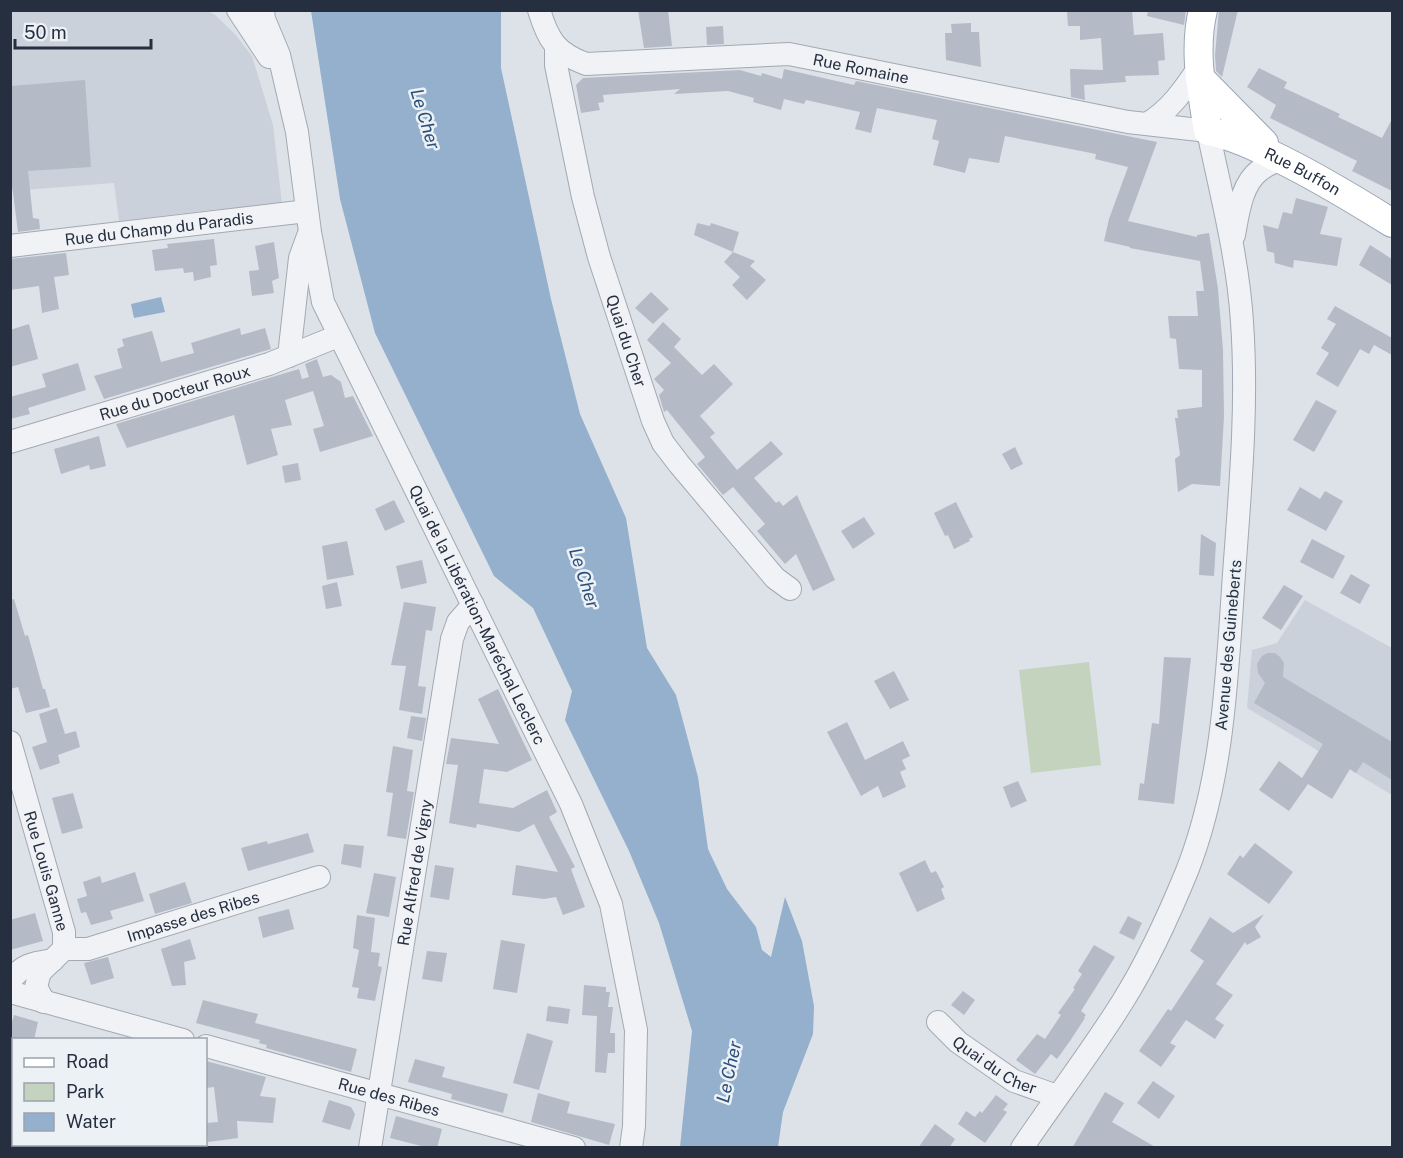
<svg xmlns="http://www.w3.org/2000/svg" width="1403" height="1158" font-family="'Public Sans',sans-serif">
<rect width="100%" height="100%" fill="#dde2e8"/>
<g fill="#cbd1db">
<polygon points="11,11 208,11 215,15 235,34 252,56 273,125 282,204 211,210 119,221 114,183 11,191"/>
<polygon points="1305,600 1392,648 1392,795 1247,708 1252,650 1277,643"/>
</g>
<polygon fill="#c3d3bd" points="1089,662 1101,765 1031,773 1019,670"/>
<g fill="#94b0cc">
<polygon points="311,11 501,11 501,68 551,299 580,414 626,518 647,648 676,695 698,777 708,849 727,889 756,927 762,950 771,957 785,897 802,941 814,1006 813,1034 783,1112 778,1147 680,1147 692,1031 659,923 629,851 565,720 572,691 533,608 494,576 375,333 340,199"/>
<polygon points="161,297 165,312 134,318 131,304"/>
</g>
<g fill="#b4bbc6">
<polygon points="638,10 668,10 672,46 644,48"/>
<polygon points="1132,10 1134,35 1163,33 1165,60 1158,61 1159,75 1125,76 1126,82 1084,85 1085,100 1071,97 1070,69 1103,70 1101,38 1080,40 1080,26 1068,26 1067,11"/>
<polygon points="1148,10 1186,10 1184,25 1147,16"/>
<polygon points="1219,10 1238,10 1222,77 1216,71 1215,55"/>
<polygon points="971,23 971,32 979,32 981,67 946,60 945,33 952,33 951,24"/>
<polygon points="723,26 724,44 707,45 706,27"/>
<polygon points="1259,68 1287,82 1284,88 1340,114 1338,117 1382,138 1392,119 1392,191 1352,171 1357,161 1270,118 1276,105 1247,87"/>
<polygon points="784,69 854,85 856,81 1157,142 1128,221 1197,237 1197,235 1209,233 1218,289 1223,350 1224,416 1220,486 1192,484 1178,492 1175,459 1180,455 1175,418 1178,418 1177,410 1202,407 1202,370 1179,369 1176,339 1170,338 1168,316 1198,316 1196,291 1204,291 1200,261 1130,248 1130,247 1104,241 1109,219 1128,167 1095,159 1096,154 1005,136 999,163 969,158 965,173 933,165 939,141 932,139 937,120 877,108 871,133 855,129 860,112 806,100 804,104 784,99 781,110 753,102 754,98 728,91 674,94 680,89 603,95 604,102 598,103 600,110 581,113 576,85 583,78 740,70 761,76 762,73 782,79"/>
<polygon points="85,80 91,167 28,171 33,218 39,219 40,229 18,232 10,170 10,86"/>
<polygon points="1296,198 1328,207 1320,234 1342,238 1337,266 1294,260 1293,268 1275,263 1274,253 1267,251 1263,225 1278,229 1283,212 1292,214"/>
<polygon points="697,223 710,226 711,223 739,232 733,252 755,261 750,266 766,280 747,300 732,285 740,277 724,262 733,252 694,235"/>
<polygon points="214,239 217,265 210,266 211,277 194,281 193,272 184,273 183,268 155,271 152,250 168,248 167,244"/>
<polygon points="274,242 279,278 272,281 274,293 252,296 249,271 259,270 255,246"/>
<polygon points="1370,245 1392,259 1392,285 1359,265"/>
<polygon points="66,253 69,275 54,277 59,309 42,313 39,286 10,290 10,259"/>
<polygon points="651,292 669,309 653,324 635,308"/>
<polygon points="1335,306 1392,338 1392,355 1374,345 1369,354 1360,349 1338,387 1316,374 1329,353 1321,348 1336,324 1327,319"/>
<polygon points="663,322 681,339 674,347 702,375 714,364 733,384 700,416 715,433 710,437 737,470 771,441 783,454 754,478 776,503 779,501 783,506 797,495 835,580 813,591 796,554 785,564 757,531 765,524 733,487 723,495 697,464 705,457 667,410 664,412 659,395 664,390 654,379 671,363 647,340"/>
<polygon points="29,324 38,359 10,367 10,330"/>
<polygon points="240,328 241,335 265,328 271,349 104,399 94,376 122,368 117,349 124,346 122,339 152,331 161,362 194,353 191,343"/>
<polygon points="317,359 323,377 331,375 341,382 345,398 353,396 373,436 320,452 313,429 324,426 313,391 285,400 292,425 271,429 278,455 247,465 234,415 127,448 116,424 299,369 302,379 309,377 305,364"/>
<polygon points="78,363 86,390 28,408 30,414 10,419 10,397 46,387 42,374"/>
<polygon points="1316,400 1337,411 1314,452 1293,440"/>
<polygon points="99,436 106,466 90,470 89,465 61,474 54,449"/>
<polygon points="1015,447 1023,464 1011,470 1002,454"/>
<polygon points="298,463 301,480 285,483 282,466"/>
<polygon points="1300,487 1320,499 1325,491 1343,501 1326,531 1287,510"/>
<polygon points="394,500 405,522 385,531 375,509"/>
<polygon points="956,502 973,537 969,539 970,541 954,549 948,535 945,536 934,513"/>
<polygon points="864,517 875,534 853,549 841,531"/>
<polygon points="1201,534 1216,543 1214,576 1199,575"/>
<polygon points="1312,539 1345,556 1333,579 1300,562"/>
<polygon points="347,541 354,575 327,580 322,546"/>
<polygon points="422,560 427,583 401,589 396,566"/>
<polygon points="1351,574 1370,585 1360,604 1340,593"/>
<polygon points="337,582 342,606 326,609 322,586"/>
<polygon points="1284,585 1303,596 1281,630 1262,618"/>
<polygon points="14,599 25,636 28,635 43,689 45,689 50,707 26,713 18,687 10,689 10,600"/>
<polygon points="404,602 436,607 432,631 426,630 418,686 426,687 422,714 399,710 406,666 391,665"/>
<polygon points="1267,653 1275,653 1280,657 1284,663 1283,677 1392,742 1392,780 1363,762 1356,773 1350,769 1332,799 1308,784 1289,811 1259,790 1279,761 1302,778 1323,744 1254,703 1265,683 1258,673 1257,664 1262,656"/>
<polygon points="1164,657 1191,658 1174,804 1138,800 1140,783 1144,784 1152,723 1159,724"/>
<polygon points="894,671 909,700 890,709 874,681"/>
<polygon points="498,689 532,760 507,772 484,769 479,803 513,808 547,790 557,812 549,817 575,867 571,869 585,907 563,915 556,897 544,899 512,895 516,865 558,872 534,824 519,832 477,824 476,828 449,823 458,765 446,764 451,738 499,744 478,699"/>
<polygon points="57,708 65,734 76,731 80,747 58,755 60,763 40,770 32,747 47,742 39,714"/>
<polygon points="411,716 426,718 422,741 407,738"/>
<polygon points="847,722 865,760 903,741 910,756 902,760 906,769 900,772 906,787 883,798 878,786 861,796 827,732"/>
<polygon points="393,746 413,750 407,791 414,792 406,839 387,836 393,793 386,792"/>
<polygon points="1018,781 1027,801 1011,808 1003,787"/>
<polygon points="73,793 83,828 62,834 52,798"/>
<polygon points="308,833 314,852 248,871 241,848 267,841 268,844"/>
<polygon points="1255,843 1293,872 1269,904 1227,874 1240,855 1243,858"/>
<polygon points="344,844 364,846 361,868 341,864"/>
<polygon points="925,860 931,873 936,871 944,887 941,889 945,899 917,912 899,873"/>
<polygon points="435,865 454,868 449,900 430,897"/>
<polygon points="135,872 144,901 110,911 113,919 91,925 86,912 81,913 77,899 87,896 83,882 100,876 102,883"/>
<polygon points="374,873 396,877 389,917 366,913"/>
<polygon points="185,882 192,903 155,914 149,894"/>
<polygon points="289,909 294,929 263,938 258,917"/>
<polygon points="35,913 43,941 10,950 10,920"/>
<polygon points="1264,914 1255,927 1261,937 1247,945 1245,942 1216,984 1233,995 1215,1019 1224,1025 1215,1039 1186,1020 1170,1043 1176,1046 1161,1067 1139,1051 1168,1009 1171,1011 1204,961 1190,951 1210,917 1233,933"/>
<polygon points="357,915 375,918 371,952 380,953 378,966 382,967 375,1001 357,998 359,988 352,987 359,950 353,948"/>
<polygon points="1128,916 1142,923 1134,940 1119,933"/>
<polygon points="190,939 196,959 184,962 186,985 172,986 161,949"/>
<polygon points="501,940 525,944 517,993 493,989"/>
<polygon points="1094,945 1115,957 1081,1011 1086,1015 1084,1017 1085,1018 1070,1041 1057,1059 1051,1054 1035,1074 1016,1060 1037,1034 1045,1039 1061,1015 1058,1013 1075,989 1073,988 1082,974 1078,971"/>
<polygon points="427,951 447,953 442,982 422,979"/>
<polygon points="108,957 114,978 91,985 84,963"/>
<polygon points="584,985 606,987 606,992 610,992 608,1007 613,1007 610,1033 615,1033 615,1053 608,1053 606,1073 595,1072 597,1016 582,1015"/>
<polygon points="963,991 975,1000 964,1015 951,1005"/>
<polygon points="203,1000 258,1014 255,1023 357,1049 351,1072 266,1048 267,1045 259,1043 260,1040 196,1023"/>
<polygon points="548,1006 570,1009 568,1024 546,1021"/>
<polygon points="14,1015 38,1022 34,1040 10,1040 10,1029"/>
<polygon points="527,1033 553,1041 539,1090 513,1083"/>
<polygon points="415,1059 445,1067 442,1077 508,1094 503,1113 451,1099 452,1094 408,1082"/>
<polygon points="206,1061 266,1077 260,1096 276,1098 273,1123 237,1121 238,1138 208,1142 206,1123 218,1122 214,1087 206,1088"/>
<polygon points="1153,1081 1175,1096 1159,1119 1137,1103"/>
<polygon points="1105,1092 1124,1103 1112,1122 1157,1148 1072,1148"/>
<polygon points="538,1093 570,1102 567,1113 615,1124 609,1145 531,1122"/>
<polygon points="996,1095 1008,1104 1003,1110 1007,1112 985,1143 958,1124 966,1111 975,1117 980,1111 982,1113"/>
<polygon points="329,1100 351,1107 355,1114 350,1130 322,1122"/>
<polygon points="396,1116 442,1129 437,1148 429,1148 390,1138"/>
<polygon points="935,1124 955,1139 949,1148 918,1148"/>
</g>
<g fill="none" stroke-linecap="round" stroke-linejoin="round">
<defs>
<g id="minor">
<polyline points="238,10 269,57"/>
<path id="s1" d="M 263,10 L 264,19 L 279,55 L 297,132 L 310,232 L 323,302 L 571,804 L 611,904 L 636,1030 L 634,1126 L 631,1148"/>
<path id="s2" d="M 539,10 C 548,40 556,53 586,64 L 789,54 L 1128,122 L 1208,131 C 1221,194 1238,258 1242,322 C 1248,406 1240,491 1234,574 C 1227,674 1224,777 1187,871 C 1169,915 1148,961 1123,1001 C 1092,1051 1055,1099 1022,1148"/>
<path id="s3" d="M 556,48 L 556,65 L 583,197 L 599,257 L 653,421 L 663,443 L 679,464 L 775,578 L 790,589"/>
<path d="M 1147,124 C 1170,110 1183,91 1198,69"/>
<path d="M 1234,235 C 1238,214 1241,184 1260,170 C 1266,165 1274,162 1281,159"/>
<path id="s4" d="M 10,246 L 307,211"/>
<polyline points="289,356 300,258 308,236"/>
<path id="s5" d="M 10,442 L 269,364 L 338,336"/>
<path id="s6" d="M 10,742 L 64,932 L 64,949 L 40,972 L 36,987 L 44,1002"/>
<path id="s7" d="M 64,949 L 88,949 L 319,877"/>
<path d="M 10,981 C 23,964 33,963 53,960"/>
<polyline points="10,992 183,1040"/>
<path id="s8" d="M 938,1022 L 958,1042 L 1014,1081 L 1057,1096"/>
<path id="s9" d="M 206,1046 L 574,1148"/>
<path id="s10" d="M 370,1148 L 452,639 L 458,622 L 473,605"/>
</g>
<g id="major">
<path id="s11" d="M 1203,10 C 1193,51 1202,91 1208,131 C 1230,135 1248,143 1268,153 C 1311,173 1352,198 1392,223"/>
<polyline points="1200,78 1264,143"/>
</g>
</defs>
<use href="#minor" stroke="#a2a9b2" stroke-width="24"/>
<use href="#major" stroke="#9ba6b5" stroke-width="30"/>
<use href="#minor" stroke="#f0f2f6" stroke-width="22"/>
<use href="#major" stroke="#fff" stroke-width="28"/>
</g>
<g text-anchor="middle" stroke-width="5" stroke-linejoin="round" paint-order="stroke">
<g font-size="16" fill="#252f40" stroke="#ecf1f6">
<text dy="6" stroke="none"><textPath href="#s2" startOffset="352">Rue Romaine</textPath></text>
<text dy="6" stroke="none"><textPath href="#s11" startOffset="225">Rue Buffon</textPath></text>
<text dy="6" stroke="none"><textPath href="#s4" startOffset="150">Rue du Champ du Paradis</textPath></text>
<text dy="6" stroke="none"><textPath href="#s3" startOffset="302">Quai du Cher</textPath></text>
<text dy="6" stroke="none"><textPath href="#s5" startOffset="172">Rue du Docteur Roux</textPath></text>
<text dy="6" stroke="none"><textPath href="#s1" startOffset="648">Quai de la Libération-Maréchal Leclerc</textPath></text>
<text transform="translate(1228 645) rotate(-85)" y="6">Avenue des Guineberts</text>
<text dy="6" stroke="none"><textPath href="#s6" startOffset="134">Rue Louis Ganne</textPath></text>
<text dy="6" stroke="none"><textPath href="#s10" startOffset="279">Rue Alfred de Vigny</textPath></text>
<text dy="6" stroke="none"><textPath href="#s7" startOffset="134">Impasse des Ribes</textPath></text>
<text dy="6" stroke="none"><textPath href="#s8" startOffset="72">Quai du Cher</textPath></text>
<text dy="6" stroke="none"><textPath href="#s9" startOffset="190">Rue des Ribes</textPath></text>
</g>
<g font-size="18" font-style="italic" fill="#2b4f78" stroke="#ecf1f6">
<text transform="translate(425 119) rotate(73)" y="6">Le Cher</text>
<text transform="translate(584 578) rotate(72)" y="6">Le Cher</text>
<text transform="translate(729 1072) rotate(-78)" y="6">Le Cher</text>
</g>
</g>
<rect width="1403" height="1158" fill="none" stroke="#252f40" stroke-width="24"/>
<rect x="12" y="1038" width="195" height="108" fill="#ecf1f6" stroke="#9ca3ad" stroke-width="1.5"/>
<rect x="24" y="1058" width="30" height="9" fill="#ffffff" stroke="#9ca3ad" stroke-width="1.5"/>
<text x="66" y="1068" font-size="18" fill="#252f40">Road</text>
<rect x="24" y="1083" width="30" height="18" fill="#c3d3bd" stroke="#9ca3ad" stroke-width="1.5"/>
<text x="66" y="1098" font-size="18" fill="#252f40">Park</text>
<rect x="24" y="1113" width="30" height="18" fill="#94b0cc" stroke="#9ca3ad" stroke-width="1.5"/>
<text x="66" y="1128" font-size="18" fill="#252f40">Water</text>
<path d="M15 39v9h136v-9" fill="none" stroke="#252f40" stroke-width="3"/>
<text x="24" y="39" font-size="18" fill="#252f40" stroke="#ecf1f6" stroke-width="4.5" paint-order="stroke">50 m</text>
</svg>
